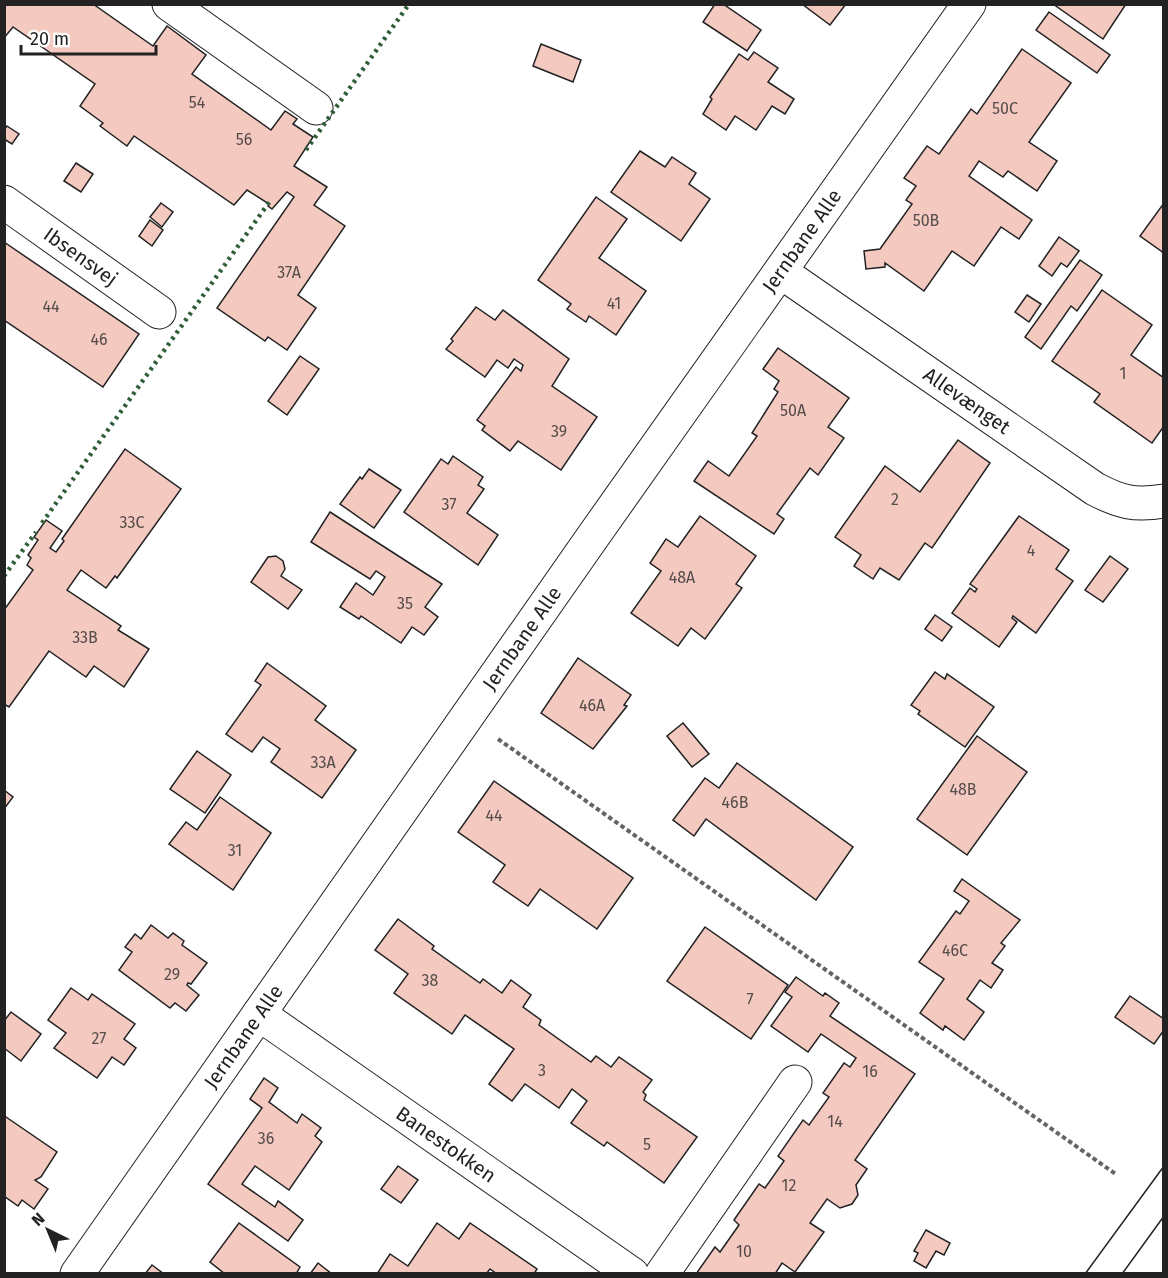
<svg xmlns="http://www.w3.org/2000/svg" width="1168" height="1278" font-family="'Fira Sans',sans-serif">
<rect width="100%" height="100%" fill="#fff"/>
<g fill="#f3c9c0" stroke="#222" stroke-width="1.5">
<polygon points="4,4 93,4 153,46 167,26 206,55 192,74 271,130 285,111 297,119 293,124 313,137 294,166 327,187 314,205 345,226 298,295 316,308 287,350 268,337 265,341 217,308 294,197 287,192 272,209 268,206 269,204 247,190 234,205 134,136 127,146 100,126 103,123 80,106 95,84 13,27 4,38"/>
<polygon points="715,4 723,4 761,30 747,51 703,22"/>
<polygon points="802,4 846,4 830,25"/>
<polygon points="1053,4 1126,4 1103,39"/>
<polygon points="1049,12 1110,55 1097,73 1036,30"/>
<polygon points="541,44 581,60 573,82 533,66"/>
<polygon points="1022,49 1071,83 1029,142 1057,161 1037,191 1008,171 1003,177 979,161 969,176 1032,220 1019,239 1001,227 974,266 952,251 924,291 885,263 885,267 866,269 864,251 880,249 912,204 906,200 916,186 904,178 927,146 939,154 971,109 977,114"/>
<polygon points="754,52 778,68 768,82 794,99 785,114 772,106 756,130 735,116 726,130 703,114 712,99 710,97 739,54 748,60"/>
<polygon points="7,126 19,134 12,144 4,139 4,130"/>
<polygon points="640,151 665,167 672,157 696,173 689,184 710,199 681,241 611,192"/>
<polygon points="76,163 93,174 81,192 64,181"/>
<polygon points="596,197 627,219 599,258 646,291 616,335 589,316 586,322 567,309 571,304 538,280"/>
<polygon points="161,203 173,212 162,227 150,217"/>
<polygon points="1164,203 1164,253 1140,236"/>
<polygon points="150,220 163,230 152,246 139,236"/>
<polygon points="1059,237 1079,251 1067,267 1061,263 1052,276 1039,266"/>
<polygon points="4,242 139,334 103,387 4,320"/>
<polygon points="1080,260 1102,275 1077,311 1071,306 1041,349 1025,337"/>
<polygon points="1102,290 1152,325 1131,355 1164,378 1164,426 1152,443 1094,402 1100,394 1052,361"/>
<polygon points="1027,295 1041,304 1029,322 1015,312"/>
<polygon points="476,307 495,320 503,310 569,359 552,386 597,417 561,470 518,441 510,451 482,430 485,426 477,420 516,367 521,371 523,365 514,359 508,368 497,360 485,377 446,349 453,341 451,339"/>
<polygon points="778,348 849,398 828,427 844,438 818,475 810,468 777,514 784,519 774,534 694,481 708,461 729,476 757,436 752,433 778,392 774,389 779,381 763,369"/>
<polygon points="300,356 319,369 287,415 268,401"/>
<polygon points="958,440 990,463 932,548 925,543 899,580 880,568 873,579 854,566 861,555 835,537 885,466 920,492"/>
<polygon points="125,449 181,489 117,578 115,576 106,588 81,570 67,590 121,626 118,630 149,649 124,687 94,666 86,677 49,651 9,707 4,704 4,610 33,570 27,565 31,558 28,555 38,540 34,537 46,520 62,531 50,548 56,552 64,541 62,539"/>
<polygon points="453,456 483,477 478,485 484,489 467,513 498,535 478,565 404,512 441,459 448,464"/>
<polygon points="369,469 401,490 374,528 340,504 360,477 362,479"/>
<polygon points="330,512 442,584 425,607 438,617 424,635 412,627 401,643 361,616 359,619 340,607 356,583 373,595 385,577 376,571 370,579 311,542"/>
<polygon points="700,516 756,556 736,584 742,588 705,639 691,628 678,646 631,613 661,571 650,563 666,539 678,547"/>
<polygon points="1019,516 1069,550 1056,569 1073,581 1036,633 1013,616 1012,618 1017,622 999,647 952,613 970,588 975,592 977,589 970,584"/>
<polygon points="276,556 283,561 285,569 281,576 302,590 288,609 251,582 268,557"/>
<polygon points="1110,556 1128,569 1103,602 1085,590"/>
<polygon points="935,615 952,627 942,641 925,629"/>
<polygon points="578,658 631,695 624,705 627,706 593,749 541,713"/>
<polygon points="267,663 326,706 315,720 356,750 322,798 271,762 280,749 263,737 252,752 226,734 261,685 255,681"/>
<polygon points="935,672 945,679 947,674 994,707 965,747 918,714 920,711 911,705"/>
<polygon points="683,723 709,754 692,767 667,736"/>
<polygon points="977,736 1027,772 967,855 917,819"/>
<polygon points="197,751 231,775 205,813 170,789"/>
<polygon points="737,763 853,847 816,900 706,819 694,836 673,820 705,778 719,788"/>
<polygon points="494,781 633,878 597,929 540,889 528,906 493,882 505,865 458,832"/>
<polygon points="4,790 13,797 4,809"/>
<polygon points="220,797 271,833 233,890 169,844 186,822 197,830"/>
<polygon points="962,879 1020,920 1001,943 1005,946 992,963 1003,970 991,988 980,980 967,999 984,1012 964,1040 945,1026 943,1030 920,1013 944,979 919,962 956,911 960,914 969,901 954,891"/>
<polygon points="398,919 434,946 432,949 480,983 483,979 502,993 511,980 531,995 523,1007 541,1020 539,1025 591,1062 596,1056 611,1067 619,1057 652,1080 643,1092 646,1095 644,1100 697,1137 664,1183 607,1142 604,1146 571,1123 587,1101 572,1089 559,1108 525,1084 512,1101 489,1084 514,1049 465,1015 452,1034 394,993 408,974 375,950"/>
<polygon points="151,925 168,938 173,933 184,941 182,945 207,963 191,984 188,983 187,985 199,995 186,1011 175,1003 170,1008 119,970 132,952 125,947 135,934 141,939"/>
<polygon points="705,927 788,985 751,1039 667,981"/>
<polygon points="796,977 823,996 825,993 839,1003 830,1016 915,1074 855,1160 867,1169 856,1185 858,1195 852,1204 840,1208 827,1199 810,1223 824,1232 795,1272 782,1263 775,1274 696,1274 715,1247 720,1252 739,1225 734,1220 759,1184 765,1188 784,1161 778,1156 803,1120 809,1125 829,1097 823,1093 844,1063 850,1067 856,1058 821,1034 808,1052 771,1026 792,997 785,992"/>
<polygon points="71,988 88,1000 92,994 135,1024 124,1039 136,1048 124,1065 112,1057 97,1078 54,1048 66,1033 48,1020"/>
<polygon points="1130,996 1164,1019 1164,1030 1154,1044 1115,1017"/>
<polygon points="11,1012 41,1034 21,1061 4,1048 4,1021"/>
<polygon points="264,1078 278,1088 269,1102 297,1123 302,1114 321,1128 315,1136 322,1142 289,1190 255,1166 242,1184 275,1207 278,1201 303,1220 288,1241 208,1184 262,1108 250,1099"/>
<polygon points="6,1117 57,1152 41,1177 35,1180 48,1189 34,1209 22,1200 18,1206 4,1196 4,1119"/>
<polygon points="398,1166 418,1180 401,1203 381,1189"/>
<polygon points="239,1223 300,1267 296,1274 225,1274 210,1262"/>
<polygon points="437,1223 459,1239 470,1223 537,1269 534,1274 497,1274 490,1269 486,1274 377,1274 390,1254 408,1266"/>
<polygon points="926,1230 950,1243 944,1255 936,1251 926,1268 914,1261 918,1253 914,1251"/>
<polygon points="318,1263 332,1274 310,1274"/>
<polygon points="152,1265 164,1274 145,1274"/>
</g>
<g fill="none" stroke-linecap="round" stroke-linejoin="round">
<defs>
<g id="minor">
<polyline points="169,4 316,108"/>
<path id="s1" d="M 4,202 L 159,312"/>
<path id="s2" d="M 781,272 L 1095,489 C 1120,502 1134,506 1164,501"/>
<path id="s3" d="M 259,1014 L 632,1274"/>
<path id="s4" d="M 77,1274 L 594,535 L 969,4"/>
<polyline points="662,1274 795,1082"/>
</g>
</defs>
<use href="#minor" stroke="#222" stroke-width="35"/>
<polyline stroke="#646464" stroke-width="4" stroke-dasharray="4.5 3" stroke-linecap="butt" points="498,739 1117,1175"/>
<use href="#minor" stroke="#fff" stroke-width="33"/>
<g stroke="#222" stroke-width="1.5">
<polyline points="1085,1274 1164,1166"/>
<polyline points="1122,1274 1164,1216"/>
</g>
<g stroke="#2f5e38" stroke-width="4.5" stroke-dasharray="3 4.5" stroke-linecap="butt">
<polyline points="306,150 409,4"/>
<polyline points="42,523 270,201"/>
<polyline points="4,576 36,532"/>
</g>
</g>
<g text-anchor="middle" stroke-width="4.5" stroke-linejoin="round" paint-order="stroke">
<g font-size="16" fill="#564c4a">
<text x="197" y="108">54</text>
<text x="1005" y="114">50C</text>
<text x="244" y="145">56</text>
<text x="926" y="226">50B</text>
<text x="289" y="278">37A</text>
<text x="614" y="309">41</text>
<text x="51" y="312">44</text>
<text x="99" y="345">46</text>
<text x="1123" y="379">1</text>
<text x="793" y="416">50A</text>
<text x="559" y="437">39</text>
<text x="895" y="505">2</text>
<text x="449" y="510">37</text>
<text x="132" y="528">33C</text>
<text x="1031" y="556">4</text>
<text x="682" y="583">48A</text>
<text x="405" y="609">35</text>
<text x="85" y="643">33B</text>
<text x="592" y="711">46A</text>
<text x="323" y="768">33A</text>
<text x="963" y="795">48B</text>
<text x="735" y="808">46B</text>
<text x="494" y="821">44</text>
<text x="235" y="856">31</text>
<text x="955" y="956">46C</text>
<text x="172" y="980">29</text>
<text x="430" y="986">38</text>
<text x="750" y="1005">7</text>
<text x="99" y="1044">27</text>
<text x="542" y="1076">3</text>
<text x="870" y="1077">16</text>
<text x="835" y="1127">14</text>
<text x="266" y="1144">36</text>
<text x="647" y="1150">5</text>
<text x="789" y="1191">12</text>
<text x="744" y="1257">10</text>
</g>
<g font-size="20" fill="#222" stroke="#fff">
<text dy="7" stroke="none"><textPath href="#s4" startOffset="1262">Jernbane Alle</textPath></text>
<text dy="7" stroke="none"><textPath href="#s1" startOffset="94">Ibsensvej</textPath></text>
<text dy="7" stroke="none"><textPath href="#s2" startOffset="226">Allevænget</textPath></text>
<text dy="7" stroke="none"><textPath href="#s4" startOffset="776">Jernbane Alle</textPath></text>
<text dy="7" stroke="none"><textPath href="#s4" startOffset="290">Jernbane Alle</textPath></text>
<text dy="7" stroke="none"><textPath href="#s3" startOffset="228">Banestokken</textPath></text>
</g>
</g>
<rect width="1168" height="1278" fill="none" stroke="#222222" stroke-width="12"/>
<g transform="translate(48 1230) rotate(317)" stroke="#ffffff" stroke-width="4.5" paint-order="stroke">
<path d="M0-4.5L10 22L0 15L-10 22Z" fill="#222222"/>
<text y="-9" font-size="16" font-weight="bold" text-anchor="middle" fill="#222222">N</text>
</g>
<path d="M21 45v9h135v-9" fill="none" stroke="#222222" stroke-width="3"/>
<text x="30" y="45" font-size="18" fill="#222222" stroke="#ffffff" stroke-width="4.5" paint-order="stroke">20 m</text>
</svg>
